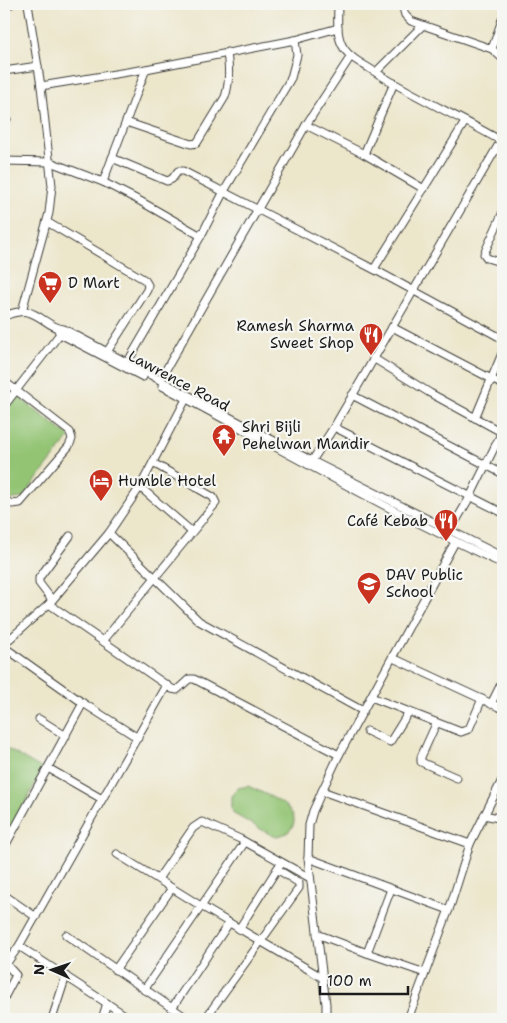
<svg xmlns="http://www.w3.org/2000/svg" width="507" height="1023" font-family="'Shantell Sans',sans-serif">
<rect width="100%" height="100%" fill="#f6f6f2"/>
<filter id="ink" filterUnits="userSpaceOnUse"><feTurbulence type="fractalNoise" baseFrequency=".02" numOctaves="2"/><feDisplacementMap in="SourceGraphic" scale="10" xChannelSelector="R" yChannelSelector="G"/><feConvolveMatrix kernelMatrix="1 2 1 2 8 2 1 2 1" color-interpolation-filters="sRGB"/></filter>
<filter id="wash" filterUnits="userSpaceOnUse"><feTurbulence type="fractalNoise" baseFrequency=".0096" numOctaves="4" result="noise"/><feDisplacementMap in="SourceGraphic" scale="20" xChannelSelector="R" yChannelSelector="G"/><feGaussianBlur stdDeviation="1.12" result="paint"/><feColorMatrix in="noise" values="0 0 0 0 0 0 0 0 0 0 0 0 0 0 0 0 0 1.4 0 .05"/><feComposite in="paint" operator="in"/></filter>
<g filter="url(#wash)">
<rect width="100%" height="100%" fill="#ece6cb"/>
<g fill="#93c473" stroke="#587048">
<polygon points="16,395 70,437 22,498 8,500 4,496 4,411"/>
<polygon points="4,747 43,769 4,842"/>
<path d="M 248,786 C 262,793 306,808 291,829 C 286,835 279,836 273,836 L 234,814 L 231,809 L 231,796 L 238,788 Z"/>
</g>
</g>
<g filter="url(#ink)">
<g fill="none" stroke-linecap="round" stroke-linejoin="round">
<defs>
<g id="minor">
<path d="M 338,4 C 338,17 336,33 342,45 C 348,57 361,63 372,70 C 414,97 461,117 503,142"/>
<polyline points="402,4 405,15 411,21 492,49 503,59"/>
<polyline points="4,5 11,4"/>
<polyline points="492,49 503,17"/>
<polyline points="4,71 38,66"/>
<polyline points="376,72 422,26"/>
<polyline points="41,86 146,69 295,40 338,28"/>
<polyline points="4,101 7,119"/>
<path d="M 126,122 L 191,144 L 197,143 L 225,97 C 230,82 229,68 227,52"/>
<polyline points="306,125 364,154 424,189"/>
<polyline points="364,154 394,83"/>
<polyline points="112,158 167,181 172,179 178,171 183,171 379,272 503,339"/>
<polyline points="4,161 50,162 103,182 140,201 201,236"/>
<polyline points="103,182 146,69"/>
<polyline points="503,212 484,254 487,258 503,263"/>
<polyline points="47,222 145,280 148,285 147,290 107,352"/>
<polyline points="374,269 465,122"/>
<polyline points="22,311 49,213 52,186 41,86 28,4"/>
<path d="M 4,316 C 11,314 19,310 28,312 C 41,315 50,328 64,329 L 312,461 L 503,557"/>
<polyline points="392,327 503,385"/>
<polyline points="57,328 60,334 143,377"/>
<polyline points="373,358 430,393 503,433"/>
<polyline points="127,363 201,236 223,193 291,78 297,55 295,40"/>
<polyline points="160,380 306,125 351,56"/>
<polyline points="4,381 70,432 72,439 69,446 20,503 12,504 4,500"/>
<path d="M 162,386 C 276,446 386,510 503,564"/>
<polyline points="352,395 503,474"/>
<polyline points="4,406 62,331"/>
<polyline points="475,418 503,351"/>
<polyline points="334,427 503,513"/>
<polyline points="312,461 334,427 503,137"/>
<polyline points="140,487 192,532"/>
<polyline points="450,531 470,497 502,432"/>
<polyline points="109,533 199,621 363,711"/>
<polyline points="52,600 39,583 39,578 70,536"/>
<polyline points="49,604 172,689 177,690 189,679 194,679 339,755"/>
<polyline points="104,640 216,503 213,497 153,463"/>
<polyline points="4,644 49,604 109,533 140,487 186,399"/>
<polyline points="4,647 83,703 138,738"/>
<polyline points="393,658 503,709"/>
<polyline points="371,697 461,732 469,729 482,699"/>
<polyline points="491,704 503,680"/>
<polyline points="39,719 66,736"/>
<polyline points="436,724 421,757 421,762 457,778"/>
<polyline points="367,731 390,742 408,713"/>
<polyline points="48,768 102,799"/>
<polyline points="322,791 470,844"/>
<polyline points="484,815 503,819"/>
<polyline points="4,848 83,703"/>
<polyline points="117,854 201,906 323,978"/>
<polyline points="308,858 449,910"/>
<polyline points="158,879 193,828 202,822 240,839 310,878"/>
<polyline points="4,895 36,917"/>
<polyline points="239,929 279,866"/>
<polyline points="317,934 367,953 425,973"/>
<polyline points="66,935 188,1019"/>
<polyline points="19,946 167,685"/>
<polyline points="367,953 391,889"/>
<polyline points="4,967 19,946 131,1019"/>
<polyline points="115,970 172,888"/>
<polyline points="144,990 245,842"/>
<polyline points="4,998 16,975 6,964"/>
<polyline points="172,1008 229,923"/>
<polyline points="52,1019 66,976"/>
<polyline points="102,1019 107,1003"/>
<polyline points="205,1019 299,888 299,883 277,869"/>
<polyline points="326,1019 326,1004 308,858 309,825 313,811 322,791 339,755 455,542"/>
<polyline points="408,1019 451,904 470,844 503,778"/>
</g>
</defs>
<use href="#minor" stroke="#3b3a36" stroke-width="9"/>
<use href="#minor" stroke="#fff" stroke-width="7"/>
</g>
</g>
<defs>
<symbol id="supermarket-pin" viewBox="-11 -11 22 30"><path d="M0 17L-7.5 6A9.5 9.5 0 1 1 7.5 6Z" fill="#c8321e" stroke="#f6f6f2"/><path d="M-6-5.5h2.5l.6 2H6L4.5 2H-2.5L-4.4-4H-6ZM-1.5 3.2a1.3 1.3 0 1 0 .1 0ZM3 3.2a1.3 1.3 0 1 0 .1 0Z" fill="#fff"/></symbol>
<symbol id="restaurant-pin" viewBox="-11 -11 22 30"><path d="M0 17L-7.5 6A9.5 9.5 0 1 1 7.5 6Z" fill="#c8321e" stroke="#f6f6f2"/><path d="M-5-6h1v4h1v-4h1v4h1v-4h1v5L-1.5 .5V6h-2V.5L-5-1ZM5-6V6H3V1.5H1.5Q1.5-4 5-6Z" fill="#fff"/></symbol>
<symbol id="temple-pin" viewBox="-11 -11 22 30"><path d="M0 17L-7.5 6A9.5 9.5 0 1 1 7.5 6Z" fill="#c8321e" stroke="#f6f6f2"/><path d="M0-6L5-2H3V0L6.5 2.5H4V6H1.5V3h-3V6H-4V2.5H-6.5L-3 0V-2H-5Z" fill="#fff"/></symbol>
<symbol id="hotel-pin" viewBox="-11 -11 22 30"><path d="M0 17L-7.5 6A9.5 9.5 0 1 1 7.5 6Z" fill="#c8321e" stroke="#f6f6f2"/><path d="M-6-4.5h1.5V1H6V5H4.5V3h-9V5H-6ZM-4 0a1.8 1.8 0 1 1 3.6 0ZM.5 0V-2.5h3Q6-2.5 6 0Z" fill="#fff"/></symbol>
<symbol id="school-pin" viewBox="-11 -11 22 30"><path d="M0 17L-7.5 6A9.5 9.5 0 1 1 7.5 6Z" fill="#c8321e" stroke="#f6f6f2"/><path d="M0-5L7-2L0 1L-7-2ZM-4 1L0 2.5L4 1V4Q0 6-4 4Z" fill="#fff"/></symbol>
</defs>
<g fill-rule="evenodd">
<use href="#supermarket-pin" x="36" y="269" width="28" height="38"/>
<use href="#restaurant-pin" x="357" y="321" width="28" height="38"/>
<use href="#temple-pin" x="210" y="422" width="28" height="38"/>
<use href="#hotel-pin" x="87" y="467" width="28" height="38"/>
<use href="#restaurant-pin" x="432" y="507" width="28" height="38"/>
<use href="#school-pin" x="355" y="570" width="28" height="38"/>
</g>
<g text-anchor="middle" stroke-width="4.5" stroke-linejoin="round" paint-order="stroke">
<g font-size="15" fill="#1c1c1c" stroke="#f6f6f2" text-anchor="start">
<text x="68" y="288">D Mart</text>
<text x="354" y="331" text-anchor="end">Ramesh Sharma<tspan x="354" dy="17">Sweet Shop</tspan></text>
<text x="242" y="432">Shri Bijli<tspan x="242" dy="17">Pehelwan Mandir</tspan></text>
<text x="118" y="486">Humble Hotel</text>
<text x="428" y="526" text-anchor="end">Café Kebab</text>
<text x="386" y="580">DAV Public<tspan x="386" dy="17">School</tspan></text>
</g>
<g font-size="15" fill="#1c1c1c" stroke="#f6f6f2">
<text transform="translate(179 381) rotate(28)" y="5">Lawrence Road</text>
</g>
</g>
<rect width="507" height="1023" fill="none" stroke="#f6f6f2" stroke-width="20"/>
<g transform="translate(52 970) rotate(272)" stroke="#f6f6f2" stroke-width="4" paint-order="stroke">
<path d="M0-4L9 19L0 12L-9 19Z" fill="#1c1c1c"/>
<text y="-8" font-size="14" font-weight="bold" text-anchor="middle" fill="#1c1c1c">N</text>
</g>
<path d="M320 986v8h88v-8" fill="none" stroke="#1c1c1c" stroke-width="2.5"/>
<text x="327" y="986" font-size="15" fill="#1c1c1c" stroke="#f6f6f2" stroke-width="4" paint-order="stroke">100 m</text>
</svg>
